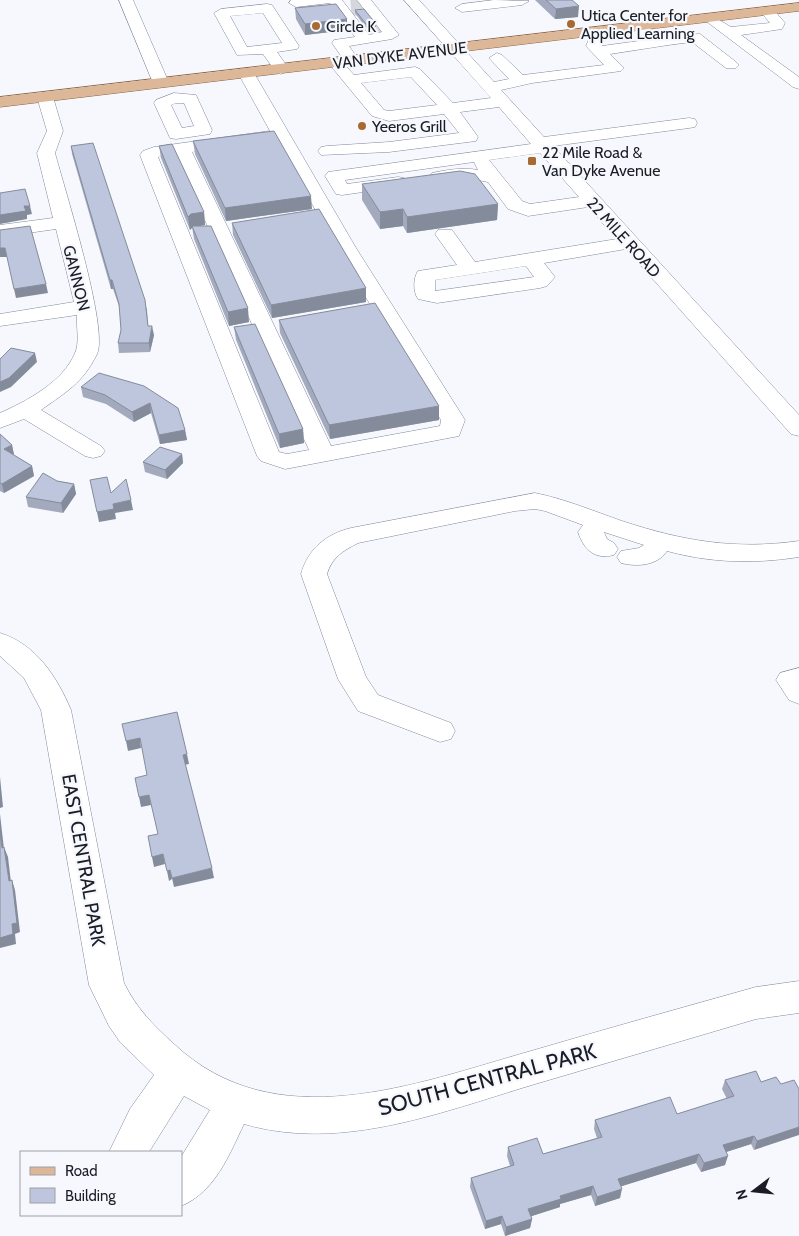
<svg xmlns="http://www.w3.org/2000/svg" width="799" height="1236" font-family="Cabin,sans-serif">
<rect width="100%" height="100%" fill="#f6f8fd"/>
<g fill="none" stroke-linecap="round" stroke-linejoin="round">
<g stroke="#d5d7dd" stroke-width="16" stroke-dasharray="16 8" stroke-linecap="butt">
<polyline points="351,8 362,7"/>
<polyline points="369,32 381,31"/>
</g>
<defs>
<g id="minor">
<polygon points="119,0 133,0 169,83 167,86 155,86 153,83"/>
<polygon points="291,0 342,0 369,35 382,32 357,0 371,0 399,35 392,39 349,46 359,60 351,65 346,63 332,43 334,40 355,37 330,3 296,7 289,3"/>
<path d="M 404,0 L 419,0 L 494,82 L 509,79 L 489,58 L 497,53 L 502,55 L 523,75 L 604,65 L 586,46 L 589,39 L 599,39 L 602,46 L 646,40 L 632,26 L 639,22 L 644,23 L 659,36 L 700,34 L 736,62 L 739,65 L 736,68 L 726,68 L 692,42 C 664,45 638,50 610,54 L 624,68 L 621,71 L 532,83 L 501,90 L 544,137 L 689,118 L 695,119 L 697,123 L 695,127 L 689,128 L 553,146 L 799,415 L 799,436 L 791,434 L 626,249 L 544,263 L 555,277 L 547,286 L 540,288 L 437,303 L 418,299 C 413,292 413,278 418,271 L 457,265 L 435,234 L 438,230 L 452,230 L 475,262 L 617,239 L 588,207 L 528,216 L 508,209 L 488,182 L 468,178 L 438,182 L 432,181 L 429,177 L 432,173 C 446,170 463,167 478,170 L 474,162 L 345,180 L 347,184 L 398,177 L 404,178 L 407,182 L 404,186 L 398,187 L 342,195 L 336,194 L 325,176 L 328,172 L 531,144 L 499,107 L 460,112 L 478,137 L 476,141 L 389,152 L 321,155 L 318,151 L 321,147 L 327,146 L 389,142 L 459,133 L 444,114 L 389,121 L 372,116 L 335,71 L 332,68 L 335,65 L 345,65 L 354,75 L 415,67 L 420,69 L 453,103 L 491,98 ZM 411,77 L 437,105 L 389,111 L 384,110 L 361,83 ZM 540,153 L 579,197 L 530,204 L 522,201 L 489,160 ZM 526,266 L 534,277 L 435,291 L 435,280 Z"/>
<polygon points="494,0 529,1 522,5 462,12 455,8 462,4"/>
<path d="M 267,4 L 272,5 L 299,46 L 297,49 L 277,52 L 289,69 L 281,74 L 276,72 L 263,54 L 237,55 L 214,13 L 221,9 ZM 263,13 L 282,43 L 247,47 L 230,16 Z"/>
<polygon points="767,7 772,8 785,23 782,29 741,35 799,77 799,89 793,87 702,18 709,14 731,27 770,23 760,11"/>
<path d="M 246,68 L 254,73 L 356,248 L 465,420 L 459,436 L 285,469 L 261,461 L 257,456 L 140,155 L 143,151 L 154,147 L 270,131 L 238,73 ZM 276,141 L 362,291 L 441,420 L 440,426 L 331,446 L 192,152 ZM 175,154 L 309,450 L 287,454 L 279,452 L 158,157 Z"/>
<path d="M 45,92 L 53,97 L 63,131 L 55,153 C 64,187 109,329 97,354 C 83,383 66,392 41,410 L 101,446 L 105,451 L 101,456 L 93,458 L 85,456 L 24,419 L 0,428 L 0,413 C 27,401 63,382 75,353 C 80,343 76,325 77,315 L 0,326 L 0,314 L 74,302 L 56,229 L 0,237 L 0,225 L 53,218 L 37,153 L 47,131 L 37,97 Z"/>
<path d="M 174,93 L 196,95 L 212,130 L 210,134 L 176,139 L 170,138 L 154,103 L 156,100 ZM 176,103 L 184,103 L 194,126 L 182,128 L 171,105 Z"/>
<path d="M 535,493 C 565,499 593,511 622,521 C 683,541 735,550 799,541 L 799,557 C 754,564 711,563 667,551 C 657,566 637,567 621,563 L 617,557 L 621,551 L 639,548 L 644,545 L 604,532 L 607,539 L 614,543 L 618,549 L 614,555 C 595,560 584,550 578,532 L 583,525 L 545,511 L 535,509 L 515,511 L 358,543 C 343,551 332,557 327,574 L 366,677 L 378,695 L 451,723 L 455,731 L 451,739 L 440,742 L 358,711 L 338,679 L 301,574 C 308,549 326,534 351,528 Z"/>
<path d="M 0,633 C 36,644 57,677 71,710 L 124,983 C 137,1009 153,1025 174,1044 C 275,1139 415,1084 531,1051 C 606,1029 681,1008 756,987 L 799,981 L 799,1013 L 756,1019 C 685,1040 613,1061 542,1082 C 446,1110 344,1153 244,1124 C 229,1155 215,1192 181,1206 L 181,1157 L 210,1110 L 184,1096 L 149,1152 L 109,1152 L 130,1109 L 154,1075 L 120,1042 L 109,1026 L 89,985 L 41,710 L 24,678 L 0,656 Z"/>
<polygon points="799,668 799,704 789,700 776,680 780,673"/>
</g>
<polygon id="major" points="799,3 799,11 0,107 0,97"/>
</defs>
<use href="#minor" stroke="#80889e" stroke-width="1"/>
<use href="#major" stroke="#896243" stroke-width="1"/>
<use href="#minor" fill="#fff" fill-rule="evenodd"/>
<use href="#major" fill="#dcb798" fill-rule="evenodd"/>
</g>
<g fill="#a3aabe">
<polygon points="535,0 572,0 578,17 555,19"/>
<polygon points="295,8 347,19 347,30 305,35 296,19"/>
<polygon points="355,10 376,24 376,27 366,28 355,13"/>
<polygon points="193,141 312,209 226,221 195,154"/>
<polygon points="71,146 147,309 148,326 154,335 150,352 119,353 118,343 121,330 120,309 113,289 111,289 72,154"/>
<polygon points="159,146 204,212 205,225 197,226 249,322 229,326 194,239 192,227 190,230 161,158"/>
<polygon points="362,184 498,204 497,220 407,233 403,226 380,229 362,200"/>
<polygon points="232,223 366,302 272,318 233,235"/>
<polygon points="279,320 439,420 330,439 280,333"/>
<polygon points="234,327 303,429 304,443 280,448 236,340"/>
<polygon points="144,386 185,430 187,440 160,444 151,413 134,422 106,404 83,397 81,387"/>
<polygon points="0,434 12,445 14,455 32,466 34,476 4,493 0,491"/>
<polygon points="182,454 183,463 167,479 145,472 143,462"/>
<polygon points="57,481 74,484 76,494 63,513 28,507 26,497"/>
<polygon points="725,1080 761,1082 781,1084 754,1150 751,1144 726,1152 725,1165 701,1172 696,1163 621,1186 620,1198 595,1206 591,1195 560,1204 560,1207 531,1216 532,1219 530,1228 505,1236 501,1224 485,1229 470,1187 471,1178 510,1166 507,1156 508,1147 543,1154 597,1138 594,1129 595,1120 677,1114 727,1099 722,1089"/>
</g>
<g fill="#848b9b">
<polygon points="579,6 578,17 555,19 556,9"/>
<polygon points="347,19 347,30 305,35 305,24"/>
<polygon points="366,24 376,24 376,27 366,28"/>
<polygon points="311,196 312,209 226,221 225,208"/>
<polygon points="498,204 497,220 407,233 407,217"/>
<polygon points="24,206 30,206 32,214 27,215 27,219 0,224 0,215"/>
<polygon points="403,209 403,226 380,229 380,212"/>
<polygon points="204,212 205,225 193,227 190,230 188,217 191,214"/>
<polygon points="0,248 5,248 7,257 0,257"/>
<polygon points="110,280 112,280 113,289 111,289"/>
<polygon points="46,284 48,293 16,298 14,289"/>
<polygon points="366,288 366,302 272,318 271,305"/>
<polygon points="248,308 249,322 229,326 228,312"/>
<polygon points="152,326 154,335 150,352 149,343"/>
<polygon points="35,353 37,362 11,387 0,392 0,382"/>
<polygon points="150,403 151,413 134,422 132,412"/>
<polygon points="439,406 439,420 330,439 329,425"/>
<polygon points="303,429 304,443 280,448 279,434"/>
<polygon points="185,430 187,440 160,444 159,435"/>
<polygon points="12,445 14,455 4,449"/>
<polygon points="182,454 183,463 167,479 165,470"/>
<polygon points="32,466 34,476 4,493 2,484"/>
<polygon points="74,484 76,494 63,513 61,503"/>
<polygon points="131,500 133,510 115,513 116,519 99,522 97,512 113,504"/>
<polygon points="140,738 141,748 128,751 126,741"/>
<polygon points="187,754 189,764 184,765 183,755"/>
<polygon points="0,777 3,807 0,808"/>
<polygon points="149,795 151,805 141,807 139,797"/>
<polygon points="0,814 5,858 2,848 0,833"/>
<polygon points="4,847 8,857 12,891 9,881"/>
<polygon points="163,854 165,864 154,867 152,857"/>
<polygon points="212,868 214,878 174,887 172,878"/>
<polygon points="170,870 172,879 169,881 167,871"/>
<polygon points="12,880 15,890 20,932 15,934 16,944 0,948 0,938"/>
<polygon points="799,1127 799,1135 754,1150 757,1141"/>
<polygon points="754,1136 751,1144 720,1154 723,1145"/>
<polygon points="699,1154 696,1163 616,1188 618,1179"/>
<polygon points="728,1156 725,1165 701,1172 704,1163"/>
<polygon points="593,1186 591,1195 560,1204 560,1207 526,1218 528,1209 560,1196"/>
<polygon points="622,1189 620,1198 595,1206 597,1197"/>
<polygon points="502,1216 501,1224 485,1229 486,1221"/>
<polygon points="532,1219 530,1228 505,1236 506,1227"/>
</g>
<g fill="#bdc6dd" stroke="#848b9b">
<polygon points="546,0 572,0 579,6 556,9"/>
<polygon points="336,4 347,19 305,24 295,8"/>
<polygon points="364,9 376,24 366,24 355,10"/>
<polygon points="274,131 311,196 225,208 193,141"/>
<polygon points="93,143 145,300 148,326 152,326 149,343 118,343 121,330 119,304 112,280 110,280 71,146"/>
<polygon points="172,144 204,212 191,214 188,217 159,146"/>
<polygon points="460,171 475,174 498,204 407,217 403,209 380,212 362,184"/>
<polygon points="25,189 30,206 24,206 26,211 0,215 0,193"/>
<polygon points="319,209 366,288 271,305 232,223"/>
<polygon points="30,226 46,284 14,289 5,248 0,248 0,230"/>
<polygon points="192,226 211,226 248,308 228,312"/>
<polygon points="375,303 439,406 329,425 279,320"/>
<polygon points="255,324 303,429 279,434 234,327"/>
<polygon points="11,348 35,353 9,378 0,382 0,359"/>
<polygon points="99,373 144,386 178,408 185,430 159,435 150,403 132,412 105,395 81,387"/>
<polygon points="0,434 12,445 4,449 32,466 2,484 0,483"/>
<polygon points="160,447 182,454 165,470 143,462"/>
<polygon points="43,473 57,481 74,484 61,503 26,497"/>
<polygon points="107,477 111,493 126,479 131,500 113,504 114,509 97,512 90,480"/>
<polygon points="177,712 187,754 183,755 212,868 172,878 170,870 167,871 163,854 152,857 148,836 158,834 149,795 139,797 135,778 147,775 140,738 126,741 122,724"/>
<polygon points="0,833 2,848 4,847 9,881 12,880 17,923 12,924 13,934 0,938"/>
<polygon points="756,1071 761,1082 776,1077 781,1084 794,1080 799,1089 799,1127 757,1141 754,1136 723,1145 728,1156 704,1163 699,1154 618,1179 622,1189 597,1197 593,1186 560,1196 561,1199 528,1209 532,1219 506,1227 502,1216 486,1221 471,1178 514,1165 508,1147 537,1138 543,1154 602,1137 595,1120 670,1097 677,1114 734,1096 725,1080"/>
</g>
<g fill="#a96a31" stroke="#f6f8fd" stroke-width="2">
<circle cx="571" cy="24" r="5"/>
<circle cx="316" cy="26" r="5"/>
<circle cx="362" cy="126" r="5"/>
<rect x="527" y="156" width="10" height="10" rx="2.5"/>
</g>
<g text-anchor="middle" stroke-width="4.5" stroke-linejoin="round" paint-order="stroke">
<g font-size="16" fill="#1a1d26" stroke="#f6f8fd" text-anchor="start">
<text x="581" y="21">Utica Center for<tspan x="581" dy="18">Applied Learning</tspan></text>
<text x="326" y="32">Circle K</text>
<text x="372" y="132">Yeeros Grill</text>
<text x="542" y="158">22 Mile Road &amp;<tspan x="542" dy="18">Van Dyke Avenue</tspan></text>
</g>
<g font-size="16" fill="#1a1d26" stroke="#f6f8fd">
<text transform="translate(400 55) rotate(-7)" y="6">VAN DYKE AVENUE</text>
<text transform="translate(624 237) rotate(48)" y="6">22 MILE ROAD</text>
<text transform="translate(77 278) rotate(76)" y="6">GANNON</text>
</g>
<g font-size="19" fill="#1a1d26" stroke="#f6f8fd">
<text transform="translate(84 860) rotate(80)" y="7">EAST CENTRAL PARK</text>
</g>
<g font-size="22" fill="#1a1d26" stroke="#f6f8fd">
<text transform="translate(487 1079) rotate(-15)" y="8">SOUTH CENTRAL PARK</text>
</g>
</g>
<rect x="20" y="1151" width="162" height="65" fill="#f6f8fd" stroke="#9ea0a7"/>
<rect x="30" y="1167" width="25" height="8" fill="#dcb798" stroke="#9ea0a7"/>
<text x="65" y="1176" font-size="15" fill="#1a1d26">Road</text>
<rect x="30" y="1188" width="25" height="15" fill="#bdc6dd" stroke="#9ea0a7"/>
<text x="65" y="1201" font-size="15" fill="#1a1d26">Building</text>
<g transform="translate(754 1191) rotate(254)" stroke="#f6f8fd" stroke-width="4" paint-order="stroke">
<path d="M0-4L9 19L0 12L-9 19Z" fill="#1a1d26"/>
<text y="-8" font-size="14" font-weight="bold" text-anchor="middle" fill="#1a1d26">N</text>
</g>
</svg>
